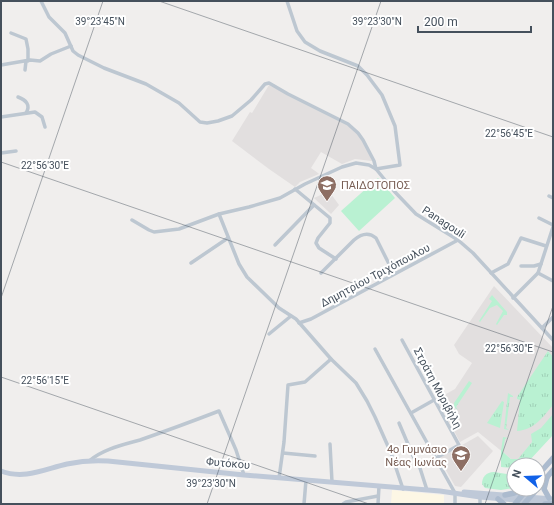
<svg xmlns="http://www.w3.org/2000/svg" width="554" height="505" font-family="Roboto,sans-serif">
<defs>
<pattern id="grass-tufts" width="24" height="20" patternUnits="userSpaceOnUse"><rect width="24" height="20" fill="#b9f1d2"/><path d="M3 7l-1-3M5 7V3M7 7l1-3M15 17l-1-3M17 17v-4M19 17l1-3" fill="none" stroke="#a0d0b7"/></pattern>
</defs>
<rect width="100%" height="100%" fill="#f0eeed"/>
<polygon fill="#fdf7e5" points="392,490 444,495 444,504 391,504"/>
<g fill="#e2dfdf">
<polygon points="269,85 347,124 359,135 366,148 372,161 355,159 342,164 321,152 311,168 318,173 319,174 300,182 295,187 269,169 232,141 250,112 252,113"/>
<polygon points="325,193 326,195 331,194 339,205 331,214 314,198"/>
<polygon points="494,286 553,348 553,419 516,463 478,432 460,442 437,399 455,389 472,363 459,354 454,345"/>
<polygon points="478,436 493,451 461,487 455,486 439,458"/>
</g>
<g fill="url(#grass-tufts)">
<polygon points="492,295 507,312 507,315 504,315 497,325 496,324 503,311 497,305 490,308 480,322 479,321 492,301 489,299"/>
<path d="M 548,351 L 553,357 L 553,405 C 543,417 534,430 517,431 L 520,400 L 517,399 L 517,397 Z"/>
<polygon points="469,381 472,383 456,407 458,410 454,407 454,403"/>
<polygon points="508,393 513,396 513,397 510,397 506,428 509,430 504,429"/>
<polygon points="502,401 504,402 500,428 487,423"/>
<polygon points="553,414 553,435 528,462 524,465 514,465 514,468 501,467 501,451 503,437 508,438 505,439 503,452 511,459 518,459 532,442 531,434 541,428"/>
<path d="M 494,472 L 514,475 L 514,488 L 501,490 L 485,488 L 482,484 C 482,477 486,472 494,472 Z"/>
</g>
<polygon fill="#b9f1d2" points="378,178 395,198 359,231 341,211"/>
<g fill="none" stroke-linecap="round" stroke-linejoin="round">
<g stroke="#bdc7d1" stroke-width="3.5">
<polyline points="41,1 49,17 65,33 73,51 78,55 104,68 146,84 179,103 200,122 207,123 218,121 232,116 251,100 265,84 269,83 288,94 348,124 358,133 363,140 374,161 376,169 400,165 395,126 382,95 367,75 358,66 320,51 305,42 297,31 287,1"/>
<polyline points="11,33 26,39 28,49 28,61"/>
<polyline points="1,65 30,60 40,61 51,54 71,46"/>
<polyline points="25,70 26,61"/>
<path d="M 18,97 C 26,100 31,105 26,113"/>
<polyline points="1,117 35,112 42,117 45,127"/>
<polyline points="1,153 16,151"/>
<polyline points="295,189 330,218 330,223 318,238 316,243 319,248 336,259"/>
<polyline points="549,196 553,198"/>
<polyline points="219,214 239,264 247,277 279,308 296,319 331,359 356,383 367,401 375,417 391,453 403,489"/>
<polyline points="539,218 553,225"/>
<polyline points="132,220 149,230 154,232 179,229 219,214 249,207 280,198 305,184 342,167 356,163 369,165 376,169 394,191 416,214 458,240 473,253 553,340"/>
<polyline points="275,245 314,205"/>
<polyline points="191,263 228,238"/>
<polyline points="521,266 534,266 541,264"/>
<path d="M 321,273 L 354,240 C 361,234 369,232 376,238 L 392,270 L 395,273"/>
<polyline points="491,273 508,264 521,238 546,246"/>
<polyline points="538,273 553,281"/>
<polyline points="513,298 538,273 553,227"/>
<polyline points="299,323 311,319 458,240"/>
<polyline points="542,328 553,317"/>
<polyline points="269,334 291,316"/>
<polyline points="402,340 459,445 436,458"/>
<polyline points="375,349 455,493"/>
<polyline points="411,413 434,400"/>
<polyline points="399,423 413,456 419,465 427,490"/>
<polyline points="330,444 332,482"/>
<polyline points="283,453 315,456"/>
<path d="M 89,461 C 103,449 122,445 140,440 C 166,431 193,421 219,411 L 236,450 L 244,475"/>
<polyline points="279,478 284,442 288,385 305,382 331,359"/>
<polyline points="304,504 306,480"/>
<polyline points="343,504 346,502 378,496"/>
<polyline points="378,504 379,486"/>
<polyline points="455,504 455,493"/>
<polyline points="480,504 480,497"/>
</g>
<g stroke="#bfc9d8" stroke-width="5">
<path d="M 1,471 C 24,480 45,469 67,464 C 81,461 94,460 108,461 L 244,475 L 440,491 L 480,497 L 550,503"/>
<polyline points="464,492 553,499"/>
</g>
<g stroke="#acbbce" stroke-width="5.5">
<polyline points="538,475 553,458"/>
<polyline points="547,477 544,489 549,498"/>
<polyline points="538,488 553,470"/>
<polyline points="505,495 514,493 523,489"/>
<polyline points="498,499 504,504"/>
<polyline points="515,504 527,489"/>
<polyline points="524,504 537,489"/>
<polyline points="545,504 553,504"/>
</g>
</g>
<path fill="none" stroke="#45505c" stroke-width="1" stroke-opacity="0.45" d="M 159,1 L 553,137M 1,162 L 553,352M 1,298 L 103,1M 1,377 L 369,504M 207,504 L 381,1M 485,504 L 553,306"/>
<defs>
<symbol id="school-pin" viewBox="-11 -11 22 30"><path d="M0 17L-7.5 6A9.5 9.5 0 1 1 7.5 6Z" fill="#8d6e63" stroke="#fff"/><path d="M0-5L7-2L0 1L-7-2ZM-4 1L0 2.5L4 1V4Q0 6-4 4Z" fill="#fff"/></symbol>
</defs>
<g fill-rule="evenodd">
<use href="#school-pin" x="316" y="174" width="22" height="30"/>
<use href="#school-pin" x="450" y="444" width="22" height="30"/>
</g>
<g text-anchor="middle" stroke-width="4" stroke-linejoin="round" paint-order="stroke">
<g font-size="11" fill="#785e54" stroke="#fff" text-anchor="start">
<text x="341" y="189">ΠΑΙΔΟΤΟΠΟΣ</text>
<text x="447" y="453" text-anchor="end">4ο Γυμνάσιο<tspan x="447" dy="13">Νέας Ιωνίας</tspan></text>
</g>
<g font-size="11" fill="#45505c" stroke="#fff">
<text transform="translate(444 222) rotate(33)" y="4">Panagouli</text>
<text transform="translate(375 275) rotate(-28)" y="4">Δημητρίου Τριχόπουλου</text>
<text transform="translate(438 388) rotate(62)" y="4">Στράτη Μυριβήλη</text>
<text transform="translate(228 463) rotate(5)" y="4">Φυτόκου</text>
</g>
</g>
<g font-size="10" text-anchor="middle" fill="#45505c" stroke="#fff" stroke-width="4" stroke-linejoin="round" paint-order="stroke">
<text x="100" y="25">39°23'45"N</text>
<text x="377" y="25">39°23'30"N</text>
<text x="509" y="137">22°56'45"E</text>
<text x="45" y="169">22°56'30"E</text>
<text x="509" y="352">22°56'30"E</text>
<text x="45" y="384">22°56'15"E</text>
<text x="211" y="487">39°23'30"N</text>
</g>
<rect width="554" height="505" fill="none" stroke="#45505c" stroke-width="4"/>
<g transform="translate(526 477) rotate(289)"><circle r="19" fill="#ffffff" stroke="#b5b9be"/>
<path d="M0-3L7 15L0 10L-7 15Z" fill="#1061e8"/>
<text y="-6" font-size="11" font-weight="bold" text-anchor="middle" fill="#45505c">N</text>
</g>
<path d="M418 26v6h113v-6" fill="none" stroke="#45505c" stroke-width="2"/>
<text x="424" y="26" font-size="12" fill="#45505c" stroke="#ffffff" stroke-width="3" paint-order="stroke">200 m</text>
</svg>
